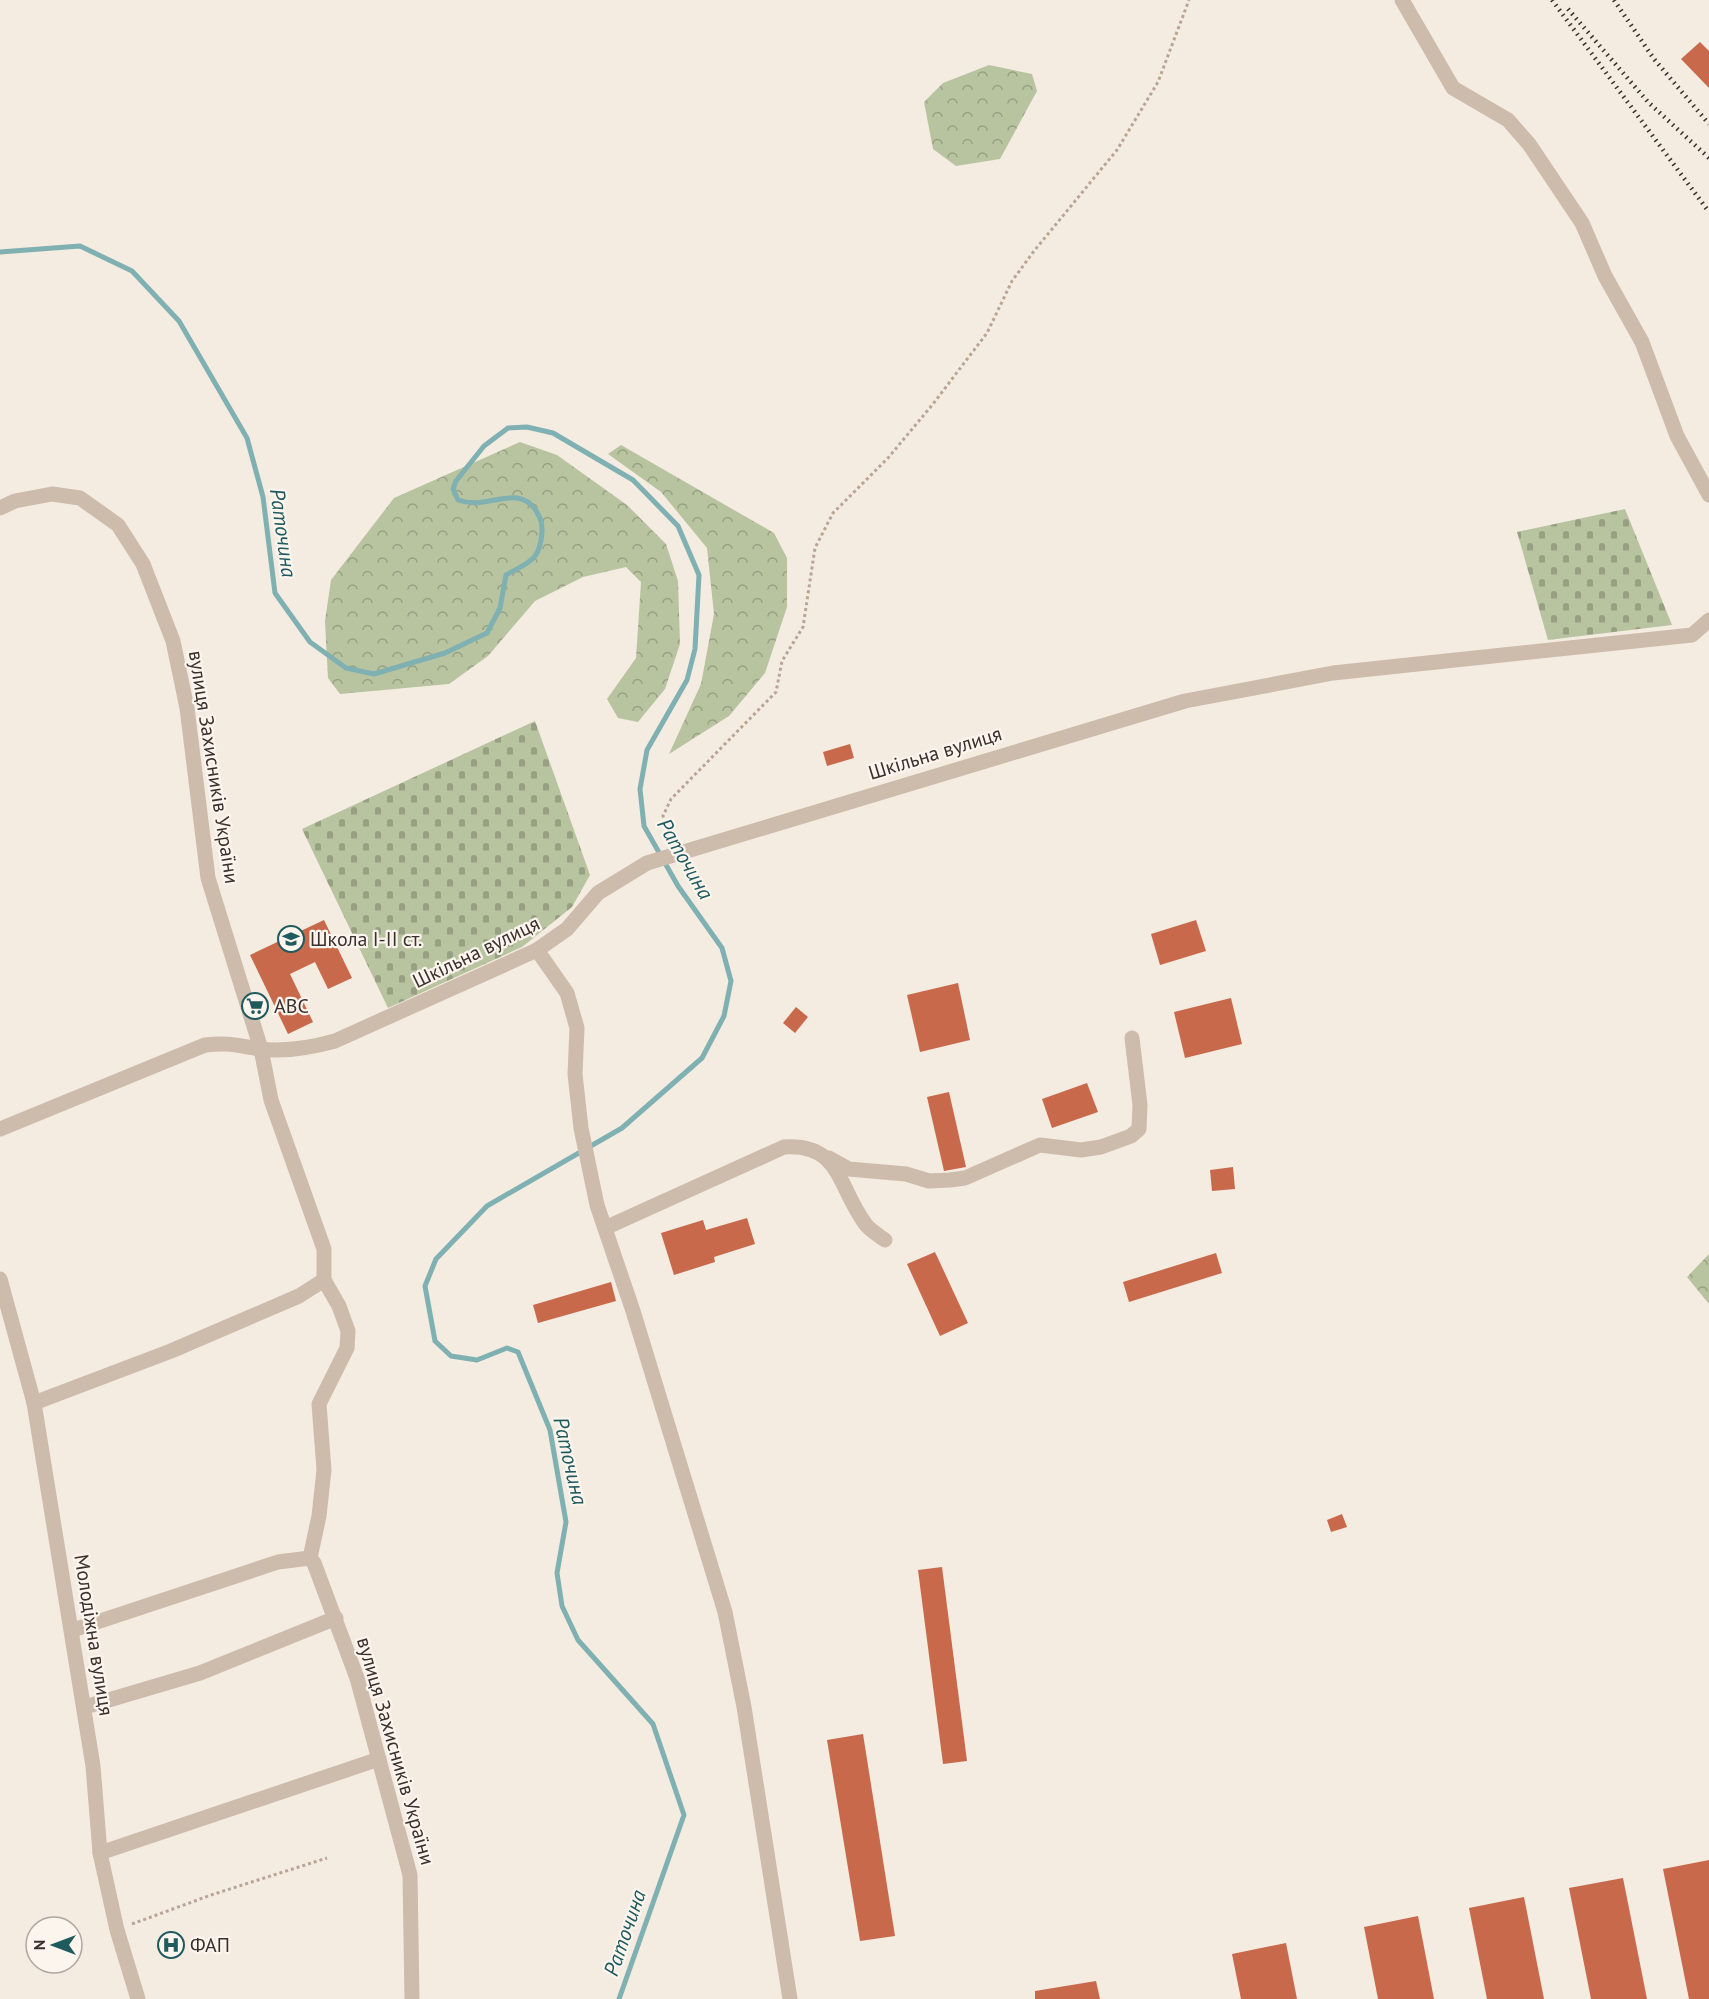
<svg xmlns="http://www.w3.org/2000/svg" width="1709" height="1999" font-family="'PT Sans',sans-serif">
<defs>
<pattern id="forest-crowns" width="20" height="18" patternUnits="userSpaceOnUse" patternTransform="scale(1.5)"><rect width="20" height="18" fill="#b8c4a0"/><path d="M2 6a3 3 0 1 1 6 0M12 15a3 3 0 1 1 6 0" fill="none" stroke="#97a083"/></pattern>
<pattern id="cemetery-stones" width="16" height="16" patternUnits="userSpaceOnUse" patternTransform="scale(1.5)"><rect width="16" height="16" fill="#b8c4a0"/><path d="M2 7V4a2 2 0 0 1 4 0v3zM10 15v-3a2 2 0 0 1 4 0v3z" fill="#97a083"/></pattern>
</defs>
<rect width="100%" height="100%" fill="#f4ebe1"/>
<g fill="url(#forest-crowns)">
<polygon points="989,65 1032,74 1037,91 1000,159 956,166 933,149 924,102 943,83"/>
<polygon points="520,442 557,455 627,505 666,544 678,581 680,644 665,689 638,722 618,718 607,699 636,658 641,582 626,567 583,577 535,601 488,656 449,684 340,694 328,678 325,621 331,580 394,498"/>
<polygon points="621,445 774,533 787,558 787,607 765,673 729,716 669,754 701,684 714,614 707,548 661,492 608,454"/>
<polygon points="1709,1254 1709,1304 1687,1277"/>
</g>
<g fill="url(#cemetery-stones)">
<polygon points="1625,509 1672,625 1548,640 1517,532"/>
<polygon points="535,721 590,875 572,907 522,947 388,1008 302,829"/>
</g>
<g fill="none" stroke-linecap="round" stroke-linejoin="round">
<path stroke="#7fb0b2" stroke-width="5" d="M 0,252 L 80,246 L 132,271 L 179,321 L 247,438 L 263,497 L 275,593 L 310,642 L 346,668 L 374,674 L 445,653 L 487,633 L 500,608 L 506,575 C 529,562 540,561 542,532 C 543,518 533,500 517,498 C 496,496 481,508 458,500 L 453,489 L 456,481 L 484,446 L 508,428 L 527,427 L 553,433 L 633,480 L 678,526 L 699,575 L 695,649 L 687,680 L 647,750 L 640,789 L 644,826 L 678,886 L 722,948 L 731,981 L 724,1016 L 702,1058 L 622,1128 L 487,1206 L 436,1259 L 425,1286 L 435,1341 L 451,1356 L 477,1360 L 507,1348 L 518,1352 L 550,1430 L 566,1522 L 557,1573 L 562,1606 L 578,1640 L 653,1724 L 684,1815 L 619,1999"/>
</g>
<g fill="#c8694b">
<polygon points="1700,42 1709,51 1709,88 1681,59"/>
<polygon points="850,744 854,758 827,766 823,752"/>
<polygon points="324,920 352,978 328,989 315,962 290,974 313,1022 288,1034 250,955"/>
<polygon points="1196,920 1206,951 1160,965 1151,934"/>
<polygon points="958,983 970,1040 920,1052 907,995"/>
<polygon points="1231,998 1242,1044 1185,1058 1174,1012"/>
<polygon points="796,1007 808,1017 795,1033 783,1023"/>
<polygon points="1087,1083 1098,1112 1052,1128 1042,1099"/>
<polygon points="949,1092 966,1167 944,1171 927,1097"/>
<polygon points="1233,1167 1235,1189 1212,1191 1210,1170"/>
<polygon points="747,1218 755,1244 714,1257 715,1262 674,1275 661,1233 703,1220 706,1230"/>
<polygon points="935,1252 968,1323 940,1336 907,1264"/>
<polygon points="1216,1253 1222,1273 1129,1302 1123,1282"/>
<polygon points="611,1282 616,1301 538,1323 533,1305"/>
<polygon points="1342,1514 1347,1527 1331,1532 1327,1520"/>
<polygon points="942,1567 967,1761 943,1764 918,1570"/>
<polygon points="863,1734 895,1936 860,1941 827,1740"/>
<polygon points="1709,1860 1709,1999 1689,1999 1663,1869"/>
<polygon points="1623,1878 1647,1999 1591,1999 1569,1888"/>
<polygon points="1524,1897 1544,1999 1487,1999 1469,1908"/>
<polygon points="1418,1916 1434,1999 1378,1999 1364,1927"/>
<polygon points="1286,1943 1297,1999 1241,1999 1232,1954"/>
<polygon points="1096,1981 1100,1999 1035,1999 1035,1991"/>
</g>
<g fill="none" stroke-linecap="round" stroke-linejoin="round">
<g stroke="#b9a596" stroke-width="3" stroke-dasharray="3 3" stroke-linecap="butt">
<polyline points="672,840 663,816 671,799 776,692 782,661 803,627 815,548 833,513 888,458 933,404 987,333 1012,281 1034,251 1117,150 1158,82 1189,0"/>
<polyline points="132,1924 211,1895 327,1858"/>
</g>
<g stroke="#cdbbac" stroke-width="15">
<polyline points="1402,0 1453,88 1508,120 1529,144 1582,223 1605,276 1642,342 1677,436 1709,495"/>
<polyline points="0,508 15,501 52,494 80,498 118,525 143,564 173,641 187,708 208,878 261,1049 271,1100 324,1249 324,1280 339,1306 348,1331 347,1348 319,1404 324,1470 319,1516 310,1558"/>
<polyline points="537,950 567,993 577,1028 575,1074 581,1128 597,1205 633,1311 725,1612 744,1707 790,1999"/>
<path d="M 0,1129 L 205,1045 C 230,1042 238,1046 261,1049 C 286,1052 310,1048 335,1041 L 537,950 L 567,929 L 598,893 L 647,863 L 1185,701 L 1333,673 L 1692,635 L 1709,620"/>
<polyline points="829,1158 849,1169 906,1174 929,1181 950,1180 965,1178 1040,1145 1081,1150 1101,1147 1131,1136 1139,1129 1140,1105 1132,1038"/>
<path d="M 605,1228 L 784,1147 C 840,1143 838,1186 864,1222 C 868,1229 878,1235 885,1240"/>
<polyline points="0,1279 34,1403 93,1766 100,1853 117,1930 138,1999"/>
<polyline points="34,1403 171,1351 299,1296 324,1280"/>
<polyline points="73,1630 278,1562 310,1558 314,1563 357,1678 410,1875 412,1999"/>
<polyline points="85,1707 200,1673 336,1618"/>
<polyline points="100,1853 379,1759"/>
</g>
<g stroke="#3b302b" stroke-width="4.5" stroke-dasharray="1.5 4.5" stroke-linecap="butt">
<polyline points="1552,0 1709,212"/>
<polyline points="1614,0 1654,59 1709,124"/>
<polyline points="1568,9 1648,102 1709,158"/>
</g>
</g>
<defs>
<symbol id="school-ring" viewBox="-11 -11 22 22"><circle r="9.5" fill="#fbf5ee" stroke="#1f5a5e" stroke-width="1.5"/><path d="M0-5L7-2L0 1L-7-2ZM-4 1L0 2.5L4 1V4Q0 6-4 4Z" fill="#1f5a5e"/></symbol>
<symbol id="supermarket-ring" viewBox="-11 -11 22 22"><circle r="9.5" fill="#fbf5ee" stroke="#1f5a5e" stroke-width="1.5"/><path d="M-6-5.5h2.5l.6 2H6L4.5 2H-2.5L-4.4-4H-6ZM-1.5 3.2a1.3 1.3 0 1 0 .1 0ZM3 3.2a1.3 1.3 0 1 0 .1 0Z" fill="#1f5a5e"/></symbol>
<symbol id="hospital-ring" viewBox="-11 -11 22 22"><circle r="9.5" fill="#fbf5ee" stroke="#1f5a5e" stroke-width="1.5"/><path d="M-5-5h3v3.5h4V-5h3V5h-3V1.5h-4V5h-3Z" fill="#1f5a5e"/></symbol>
</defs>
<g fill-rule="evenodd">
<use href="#school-ring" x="276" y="924" width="30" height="30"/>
<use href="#supermarket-ring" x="240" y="991" width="30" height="30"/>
<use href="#hospital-ring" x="156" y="1930" width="30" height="30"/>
</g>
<g text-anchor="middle" stroke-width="4.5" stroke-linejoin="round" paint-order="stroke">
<g font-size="20" fill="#3b302b" stroke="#fbf5ee">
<text transform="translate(935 753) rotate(-17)" y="7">Шкільна вулиця</text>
<text transform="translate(214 767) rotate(81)" y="7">вулиця Захисників України</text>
<text transform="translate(476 952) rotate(-26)" y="7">Шкільна вулиця</text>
<text transform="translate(94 1635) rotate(81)" y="7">Молодіжна вулиця</text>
<text transform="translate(396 1751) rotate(74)" y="7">вулиця Захисників України</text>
</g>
<g font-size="20" fill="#3b302b" stroke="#fbf5ee" text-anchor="start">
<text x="310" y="946">Школа І-ІІ ст.</text>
<text x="274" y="1013">ABC</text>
<text x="190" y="1952">ФАП</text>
</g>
<g font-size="21" font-style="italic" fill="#1f5a5e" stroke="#fbf5ee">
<text transform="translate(283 533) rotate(82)" y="7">Раточина</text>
<text transform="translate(685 859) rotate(60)" y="7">Раточина</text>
<text transform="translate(570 1461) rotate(77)" y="7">Раточина</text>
<text transform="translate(625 1933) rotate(-71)" y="7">Раточина</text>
</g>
</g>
<g transform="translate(54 1945) rotate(270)"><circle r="28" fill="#fbf5ee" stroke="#aea6a0" stroke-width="1.5"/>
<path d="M0-4.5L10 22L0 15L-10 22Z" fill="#1f5a5e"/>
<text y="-9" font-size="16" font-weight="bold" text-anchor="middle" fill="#3b302b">N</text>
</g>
</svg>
